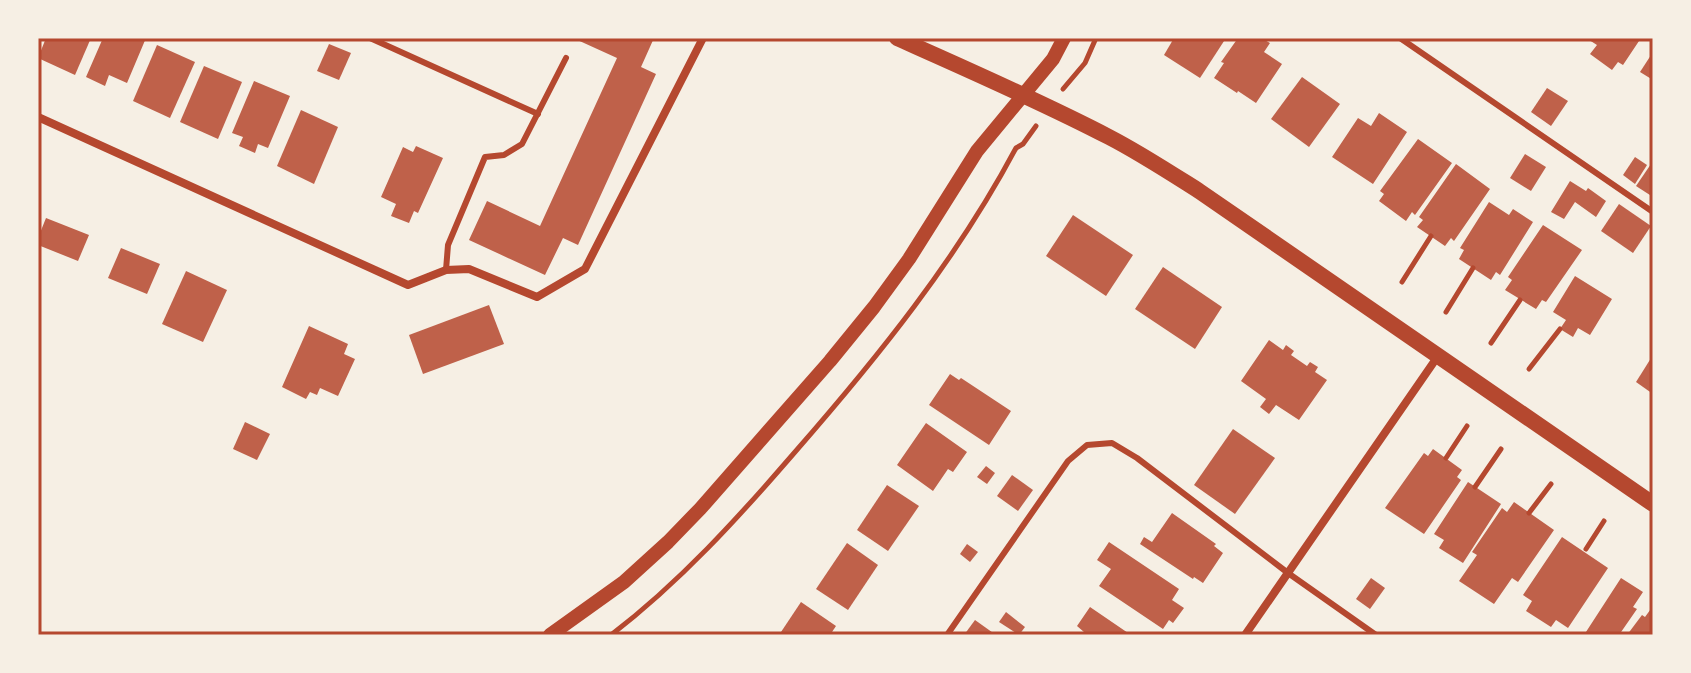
<svg xmlns="http://www.w3.org/2000/svg" width="1691" height="673" font-family="'Titillium Web',sans-serif">
<rect width="100%" height="100%" fill="#f6efe4"/>
<g fill="#bf614a">
<polygon points="46,38 91,38 75,75 38,58"/>
<polygon points="103,38 146,38 127,83 109,75 105,86 86,77"/>
<polygon points="573,38 654,38 641,67 656,74 578,245 563,238 545,275 469,240 487,201 540,226 617,58"/>
<polygon points="1174,38 1226,38 1200,78 1164,55"/>
<polygon points="1238,38 1246,38 1250,41 1252,38 1261,38 1270,43 1264,52 1282,64 1256,103 1238,91 1237,93 1214,78 1224,63 1221,62"/>
<polygon points="1586,38 1641,38 1623,65 1618,62 1612,70 1590,54 1597,45"/>
<polygon points="329,44 351,53 339,80 317,71"/>
<polygon points="157,45 195,62 170,118 133,101"/>
<polygon points="1653,52 1653,80 1640,72"/>
<polygon points="204,66 242,82 218,139 180,122"/>
<polygon points="1302,77 1340,104 1309,147 1271,119"/>
<polygon points="254,81 290,96 268,148 258,144 255,153 239,146 243,137 232,133"/>
<polygon points="1547,88 1568,101 1551,126 1531,112"/>
<polygon points="301,110 338,127 314,184 277,166"/>
<polygon points="1379,113 1407,132 1373,184 1332,157 1358,118 1371,126"/>
<polygon points="1418,139 1452,163 1415,215 1412,212 1406,221 1379,201 1384,194 1380,191"/>
<polygon points="416,146 443,158 418,213 414,211 409,223 391,216 396,204 381,197 403,147 413,152"/>
<polygon points="1525,154 1546,167 1531,191 1510,178"/>
<polygon points="1635,157 1647,165 1635,184 1623,175"/>
<polygon points="1653,161 1653,197 1636,186"/>
<polygon points="1456,164 1490,189 1454,241 1451,238 1445,246 1417,227 1423,220 1419,217"/>
<polygon points="1570,181 1586,191 1588,188 1606,201 1596,217 1575,202 1564,219 1551,212"/>
<polygon points="1489,202 1509,215 1513,209 1533,222 1500,275 1496,272 1491,280 1459,259 1464,250 1460,248"/>
<polygon points="1619,204 1651,226 1633,253 1601,231"/>
<polygon points="1073,215 1133,255 1106,296 1046,256"/>
<polygon points="46,218 89,235 78,261 38,245 38,238"/>
<polygon points="1543,225 1582,250 1546,302 1542,300 1536,309 1505,290 1512,280 1508,277"/>
<polygon points="121,248 160,264 147,294 108,278"/>
<polygon points="1163,267 1222,307 1195,349 1135,309"/>
<polygon points="186,271 227,290 203,342 162,324"/>
<polygon points="1575,276 1612,299 1590,335 1578,328 1573,337 1560,329 1566,320 1553,312"/>
<polygon points="489,305 504,344 423,374 409,335"/>
<polygon points="309,326 348,344 344,354 355,359 338,396 320,388 317,395 310,392 306,399 282,387"/>
<polygon points="1269,340 1283,350 1286,345 1294,351 1291,355 1307,366 1310,362 1318,367 1315,372 1327,380 1299,420 1276,405 1269,414 1260,407 1266,399 1241,381"/>
<polygon points="1653,355 1653,394 1636,382"/>
<polygon points="950,374 959,380 961,378 1011,411 989,445 929,405"/>
<polygon points="245,422 270,434 257,460 233,449"/>
<polygon points="926,423 967,452 953,472 948,469 933,491 897,465"/>
<polygon points="1233,429 1275,458 1235,514 1194,485"/>
<polygon points="1433,449 1462,470 1457,477 1461,480 1424,534 1385,508 1424,453 1428,456"/>
<polygon points="986,466 995,473 987,484 977,477"/>
<polygon points="1012,475 1033,490 1018,511 997,496"/>
<polygon points="1468,482 1501,504 1463,563 1439,548 1444,540 1434,534"/>
<polygon points="887,485 919,506 888,551 857,530"/>
<polygon points="1514,502 1554,530 1518,582 1512,578 1494,604 1459,581 1477,555 1472,552 1502,508 1507,512"/>
<polygon points="1172,513 1216,544 1214,546 1223,553 1203,583 1194,577 1193,579 1140,544 1144,537 1152,542"/>
<polygon points="1562,537 1608,568 1568,628 1556,620 1551,627 1526,611 1532,601 1523,595"/>
<polygon points="1109,542 1179,589 1172,600 1184,608 1173,623 1169,620 1163,629 1099,586 1111,569 1097,560"/>
<polygon points="847,543 878,565 848,610 816,589"/>
<polygon points="967,544 978,552 970,562 960,554"/>
<polygon points="1371,578 1385,588 1370,609 1356,599"/>
<polygon points="1621,578 1643,592 1633,607 1637,609 1619,635 1584,635"/>
<polygon points="801,602 836,626 830,635 779,635"/>
<polygon points="1653,606 1653,635 1627,635 1642,615 1645,617"/>
<polygon points="1090,607 1131,635 1082,635 1084,632 1077,626"/>
<polygon points="1006,612 1025,627 1019,635 999,622"/>
<polygon points="975,620 996,635 964,635"/>
</g>
<g fill="none" stroke-linecap="round" stroke-linejoin="round">
<g stroke="#b5482f" stroke-width="5">
<polyline points="1063,89 1085,63 1096,38"/>
<polyline points="1402,282 1431,236"/>
<polyline points="1446,312 1473,268"/>
<polyline points="1491,343 1520,300"/>
<polyline points="1529,369 1560,329"/>
<polyline points="1446,458 1467,426"/>
<polyline points="1475,487 1501,449"/>
<polyline points="1529,513 1551,484"/>
<polyline points="1586,549 1604,521"/>
<path d="M 611,635 C 680,582 738,518 795,452 C 878,357 957,259 1016,148 L 1023,144 L 1036,126"/>
</g>
<g stroke="#b5482f" stroke-width="6">
<polyline points="370,38 538,114"/>
<polyline points="1400,38 1653,212"/>
<polyline points="446,270 448,245 485,157 504,155 522,144 566,58"/>
<polyline points="947,635 1068,461 1087,445 1112,443 1137,458 1288,573 1376,635"/>
</g>
<g stroke="#b5482f" stroke-width="8">
<polyline points="38,117 408,285 446,270 469,269 537,297 585,269 703,38"/>
<polyline points="1245,635 1438,356"/>
</g>
<polyline stroke="#b5482f" stroke-width="14" points="550,635 624,582 668,542 700,509 830,361 874,307 909,259 977,151 1053,59 1064,38"/>
<path stroke="#b5482f" stroke-width="16" d="M 897,38 C 968,70 1040,101 1109,137 C 1140,153 1169,172 1199,191 L 1653,504"/>
</g>
<rect width="1691" height="673" fill="none" stroke="#f6efe4" stroke-width="80"/>
<rect x="40" y="40" width="1611" height="593" fill="none" stroke="#b5482f" stroke-width="3"/>
</svg>
